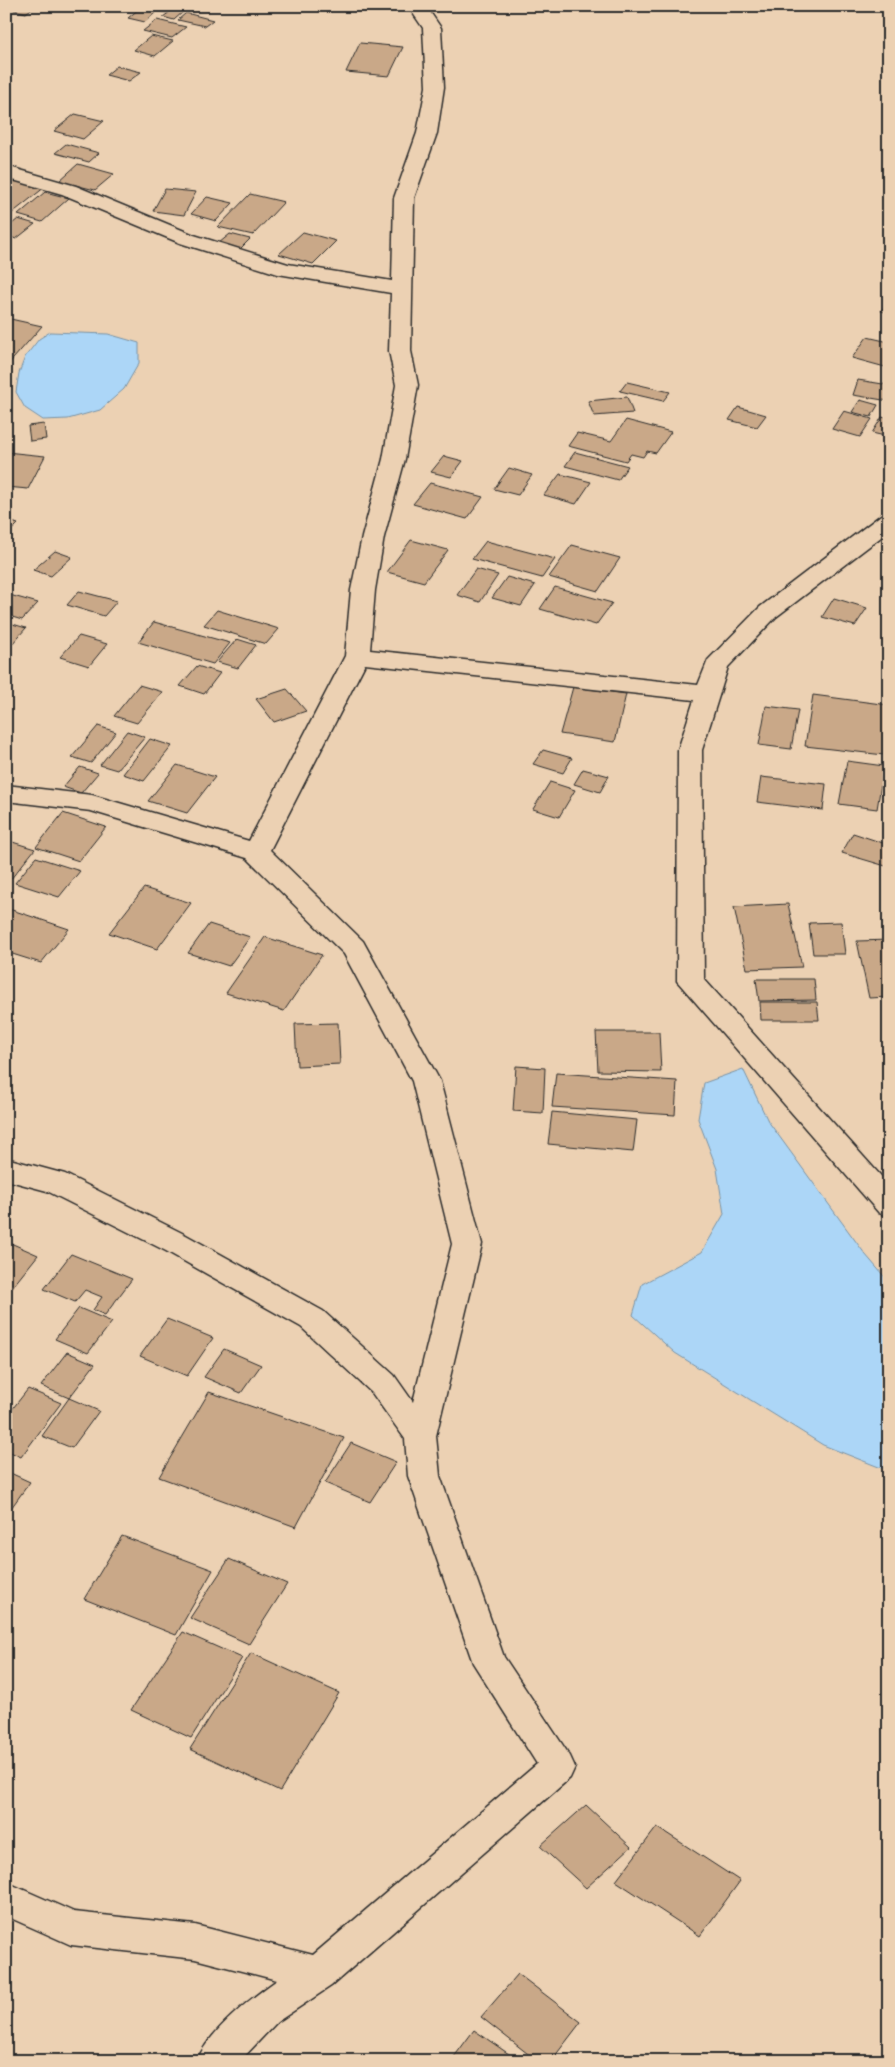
<svg xmlns="http://www.w3.org/2000/svg" width="895" height="2067" font-family="Delius,sans-serif">
<rect width="100%" height="100%" fill="#ecd1b3"/>
<filter id="ink" filterUnits="userSpaceOnUse"><feTurbulence type="fractalNoise" baseFrequency=".02" numOctaves="2"/><feDisplacementMap in="SourceGraphic" scale="10" xChannelSelector="R" yChannelSelector="G"/><feConvolveMatrix kernelMatrix="1 2 1 2 8 2 1 2 1" color-interpolation-filters="sRGB"/></filter>
<g filter="url(#ink)">
<g fill="#acd6f7" stroke="#7892a5">
<polygon points="50,332 108,334 139,343 139,363 124,389 100,410 68,419 43,420 25,408 16,392 19,373 25,357 39,339"/>
<polygon points="743,1069 768,1121 865,1254 889,1282 889,1471 823,1445 675,1353 633,1315 642,1284 702,1252 724,1214 717,1169 698,1119 704,1083"/>
</g>
<g fill="#c9a888" stroke="#2b2b2b">
<polygon points="10,6 35,6 26,13 7,8"/>
<polygon points="137,6 174,6 167,13"/>
<polygon points="140,8 156,12 145,22 128,18"/>
<polygon points="174,9 184,11 174,20 163,17"/>
<polygon points="186,13 213,20 205,26 178,20"/>
<polygon points="157,20 186,27 172,38 143,31"/>
<polygon points="151,36 173,41 155,56 134,50"/>
<polygon points="360,43 403,47 389,76 346,72"/>
<polygon points="117,66 141,72 129,81 106,75"/>
<polygon points="75,114 104,121 83,139 54,131"/>
<polygon points="66,144 99,153 89,162 55,153"/>
<polygon points="78,164 114,174 95,190 59,181"/>
<polygon points="17,179 45,187 6,218 6,188"/>
<polygon points="165,189 196,192 184,215 153,211"/>
<polygon points="45,192 69,198 42,222 18,215"/>
<polygon points="250,194 284,202 253,235 218,227"/>
<polygon points="207,197 233,203 216,221 191,214"/>
<polygon points="18,219 35,224 16,239 6,235 6,229"/>
<polygon points="303,232 336,241 313,264 279,254"/>
<polygon points="230,234 250,239 240,249 219,243"/>
<polygon points="889,299 889,313 881,311"/>
<polygon points="6,318 42,326 6,367"/>
<polygon points="867,337 889,342 889,362 885,367 852,358"/>
<polygon points="858,380 889,385 889,401 853,395"/>
<polygon points="627,382 670,392 663,401 620,391"/>
<polygon points="627,397 633,413 594,416 588,401"/>
<polygon points="860,400 878,405 871,417 852,412"/>
<polygon points="738,407 766,415 757,427 729,420"/>
<polygon points="844,411 872,419 860,437 832,429"/>
<polygon points="882,417 889,419 889,437 872,433"/>
<polygon points="626,420 671,432 656,453 647,451 643,457 631,454 626,461 568,446 577,433 611,441"/>
<polygon points="44,424 46,439 30,441 28,426"/>
<polygon points="6,452 45,456 28,489 6,487 10,478 6,477"/>
<polygon points="575,452 628,466 618,480 565,466"/>
<polygon points="444,456 463,461 451,477 431,472"/>
<polygon points="509,468 532,475 518,495 494,489"/>
<polygon points="560,474 591,482 576,504 544,495"/>
<polygon points="430,483 483,497 467,519 413,504"/>
<polygon points="6,520 18,524 6,536"/>
<polygon points="411,540 448,550 424,582 387,572"/>
<polygon points="486,541 555,559 542,578 472,559"/>
<polygon points="572,545 620,558 598,591 549,577"/>
<polygon points="55,551 72,557 51,576 33,570"/>
<polygon points="476,569 498,575 480,602 457,595"/>
<polygon points="507,577 535,585 521,606 492,598"/>
<polygon points="555,587 612,603 596,625 540,609"/>
<polygon points="79,591 117,601 104,616 67,605"/>
<polygon points="6,594 38,603 22,620 6,615"/>
<polygon points="834,598 867,608 855,626 822,617"/>
<polygon points="217,610 279,629 266,644 204,625"/>
<polygon points="6,622 26,628 12,644 6,642"/>
<polygon points="154,622 230,643 213,664 138,642"/>
<polygon points="79,636 107,644 89,666 60,657"/>
<polygon points="237,639 256,645 238,668 217,662"/>
<polygon points="197,666 220,673 204,694 180,686"/>
<polygon points="139,685 163,692 137,723 114,716"/>
<polygon points="573,687 626,694 615,742 560,734"/>
<polygon points="287,689 306,711 274,722 256,699"/>
<polygon points="813,695 889,705 884,755 805,746"/>
<polygon points="766,706 798,710 791,749 759,745"/>
<polygon points="98,726 116,732 91,763 72,757"/>
<polygon points="127,731 145,737 117,770 100,765"/>
<polygon points="150,739 172,746 144,781 123,774"/>
<polygon points="543,750 572,758 563,773 533,764"/>
<polygon points="847,761 884,766 877,809 839,804"/>
<polygon points="177,765 215,777 187,813 148,801"/>
<polygon points="80,767 98,773 81,793 63,787"/>
<polygon points="583,769 609,776 600,792 574,784"/>
<polygon points="761,777 826,784 823,810 757,802"/>
<polygon points="550,782 575,790 559,817 533,809"/>
<polygon points="63,813 106,827 79,861 36,847"/>
<polygon points="853,833 889,845 889,867 842,853"/>
<polygon points="6,840 35,849 6,885"/>
<polygon points="36,857 80,871 59,897 15,883"/>
<polygon points="144,888 191,903 157,949 109,933"/>
<polygon points="788,904 802,967 747,969 734,907"/>
<polygon points="6,908 69,929 41,963 6,952"/>
<polygon points="841,922 845,954 813,954 809,923"/>
<polygon points="209,924 250,937 229,966 188,953"/>
<polygon points="265,937 322,955 284,1011 226,993"/>
<polygon points="889,940 889,997 869,998 857,941"/>
<polygon points="756,979 814,979 816,1000 759,1001"/>
<polygon points="760,1002 817,1002 819,1020 761,1020"/>
<polygon points="338,1023 340,1064 297,1066 295,1024"/>
<polygon points="596,1032 659,1032 661,1072 598,1071"/>
<polygon points="516,1066 545,1068 543,1113 513,1111"/>
<polygon points="556,1073 677,1081 675,1115 552,1107"/>
<polygon points="552,1112 637,1120 633,1152 548,1144"/>
<polygon points="6,1241 38,1255 6,1295"/>
<polygon points="71,1254 132,1279 105,1315 93,1310 102,1297 85,1290 75,1302 44,1289"/>
<polygon points="79,1308 112,1322 88,1353 55,1339"/>
<polygon points="167,1319 213,1338 187,1376 140,1356"/>
<polygon points="224,1349 261,1365 241,1393 204,1377"/>
<polygon points="67,1352 95,1364 69,1398 41,1386"/>
<polygon points="28,1389 61,1403 21,1457 6,1450 6,1417"/>
<polygon points="209,1392 344,1438 296,1527 159,1477"/>
<polygon points="69,1398 99,1411 72,1448 42,1436"/>
<polygon points="351,1443 396,1462 370,1502 325,1483"/>
<polygon points="6,1471 30,1482 6,1515"/>
<polygon points="122,1536 213,1570 176,1635 84,1599"/>
<polygon points="229,1559 287,1584 249,1644 190,1618"/>
<polygon points="183,1632 242,1658 191,1738 131,1710"/>
<polygon points="251,1653 339,1693 280,1791 190,1749"/>
<polygon points="586,1805 631,1847 586,1888 540,1846"/>
<polygon points="657,1827 740,1881 700,1936 616,1881"/>
<polygon points="518,1974 581,2022 551,2061 537,2061 481,2017"/>
<polygon points="474,2030 519,2061 451,2061"/>
</g>
<g fill="none" stroke-linecap="round" stroke-linejoin="round">
<defs>
<path id="minor" d="M 408,6 L 426,6 L 441,28 L 444,87 L 437,133 L 414,198 L 411,351 L 418,385 L 405,459 L 384,537 L 375,590 L 370,650 L 698,685 L 708,660 L 760,607 L 881,515 L 889,513 L 889,531 L 776,617 L 728,667 L 702,750 L 704,979 L 889,1185 L 889,1216 L 879,1213 L 677,981 L 678,750 L 694,700 L 365,664 L 270,850 L 363,941 L 440,1081 L 482,1244 L 436,1436 L 440,1476 L 504,1657 L 570,1756 L 575,1767 L 570,1778 L 331,1986 L 277,2022 L 240,2061 L 197,2061 C 209,2031 251,1998 277,1980 L 195,1959 L 71,1945 L 6,1916 L 6,1882 L 74,1912 L 195,1925 L 313,1955 L 537,1764 L 473,1663 L 408,1476 L 405,1439 L 372,1393 L 301,1327 L 166,1251 L 47,1191 L 6,1180 L 6,1158 L 65,1174 L 186,1235 L 323,1311 L 394,1375 L 413,1402 L 452,1244 L 412,1081 L 344,954 L 247,858 L 91,811 L 6,801 L 6,785 L 92,795 L 249,841 L 345,656 L 351,590 L 362,537 L 383,459 L 396,385 L 389,351 L 391,293 L 278,274 L 180,243 L 62,194 L 6,178 L 6,166 L 76,186 L 194,235 L 288,264 L 392,281 L 394,198 L 417,133 L 426,87 L 423,28 Z"/>
</defs>
<use href="#minor" stroke="#2b2b2b" stroke-width="3"/>
<use href="#minor" fill="#ecd1b3" fill-rule="evenodd"/>
</g>
</g>
<rect width="895" height="2067" fill="none" stroke="#ecd1b3" stroke-width="25"/>
<rect x="12" y="12" width="870" height="2042" fill="none" stroke="#2b2b2b" stroke-width="2" filter="url(#ink)"/>
</svg>
